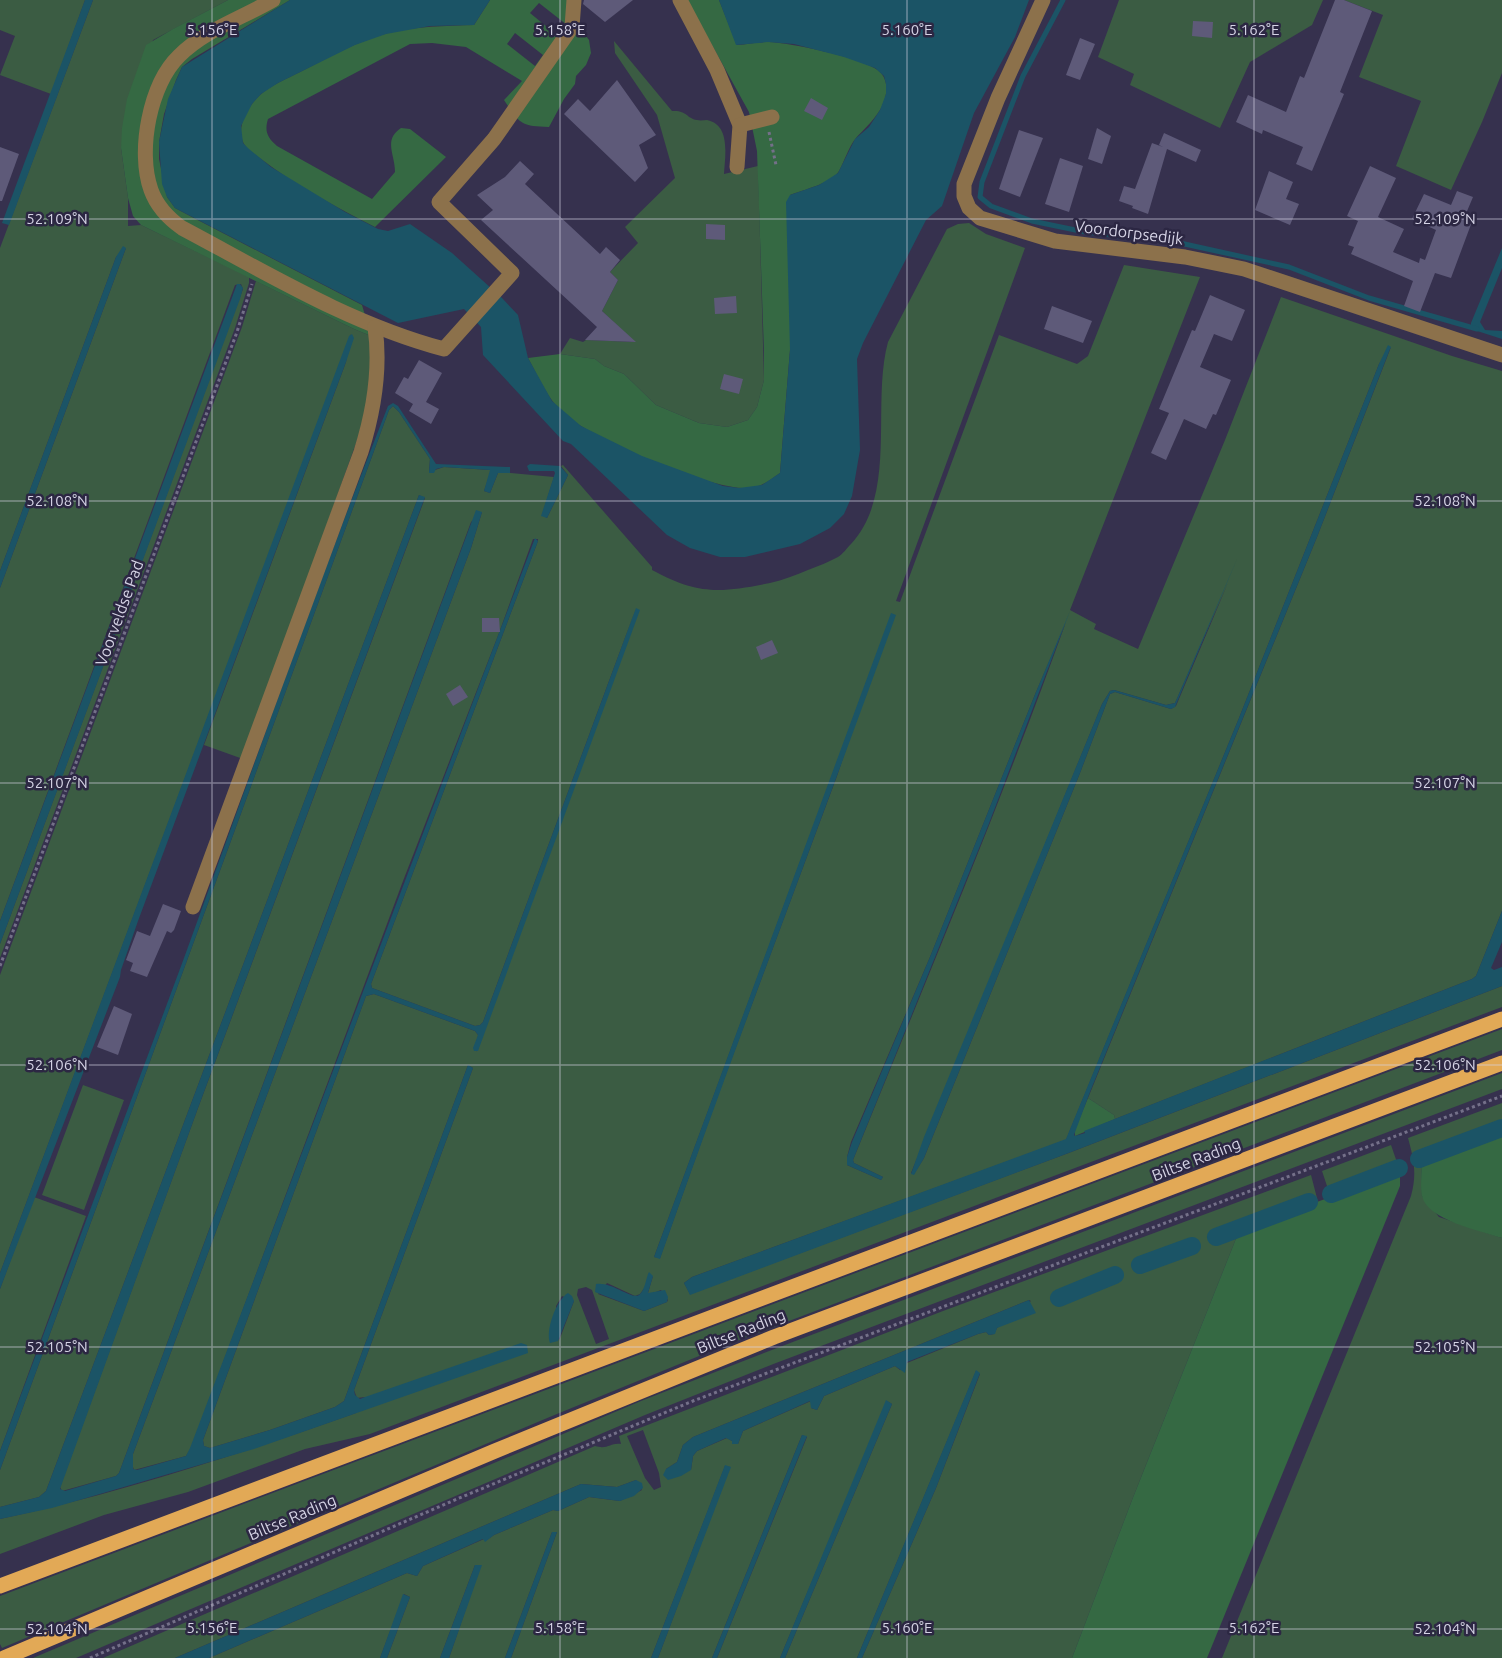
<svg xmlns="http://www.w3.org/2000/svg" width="1502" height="1658" font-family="Ubuntu,sans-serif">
<rect width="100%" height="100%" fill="#36314e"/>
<g fill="#3b5c43" fill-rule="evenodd">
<polygon points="0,0 85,0 51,94 0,75 15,36 0,30"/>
<polygon points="93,0 228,0 153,40 121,148 128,198 128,226 141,225 249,277 249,283 235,328 0,958 0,944 243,289 241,284 235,285 0,921 0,588 126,248 116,257 0,571 0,248"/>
<polygon points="1119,0 1323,0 1312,25 1250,62 1220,128 1130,85 1134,74 1098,57"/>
<polygon points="1344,0 1502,0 1502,73 1482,122 1451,190 1396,166 1421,101 1359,77 1383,15"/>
<path d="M 614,41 L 672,111 C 687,110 686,118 697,120 C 701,121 704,120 707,120 C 731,125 725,156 724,174 L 758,166 L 764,380 L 757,407 L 748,420 L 727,427 L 699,423 L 656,405 L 624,374 L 604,366 L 595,359 L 560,354 L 570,338 L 583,342 L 586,340 L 635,342 L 602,311 L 618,280 L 610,272 L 638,243 L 625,227 L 675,178 L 657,115 L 615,53 Z"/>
<path d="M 969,223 L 986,234 L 1025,248 L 896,601 L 900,602 L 999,335 L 1077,364 L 1088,356 L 1124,265 L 1200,277 L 1070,610 L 1096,624 L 1094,629 L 1138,649 L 1225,440 L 1281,297 L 1452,356 L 1502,371 L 1502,911 L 1476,976 L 1472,979 L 1115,1119 L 1114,1115 L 1088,1098 L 1317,537 L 1391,347 L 1379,364 L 1239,718 L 1066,1140 L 692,1277 L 684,1283 L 690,1294 L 1066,1154 L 1502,986 L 1502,1007 L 370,1434 L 305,1449 L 188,1492 L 104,1515 L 0,1554 L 0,1519 C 121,1493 240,1454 356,1413 L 365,1397 L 357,1398 L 354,1390 L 473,1068 L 468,1065 L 344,1401 L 335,1407 L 270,1430 L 210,1448 L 204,1446 L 203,1440 L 366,996 L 374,994 L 475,1031 L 478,1035 L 476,1052 L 636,608 L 483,1022 L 480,1025 L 475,1026 L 372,988 L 371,984 L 538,541 L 538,539 L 533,539 L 499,633 L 403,881 L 191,1448 L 186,1456 L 134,1470 L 131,1461 L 133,1454 L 471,548 L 482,512 L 471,522 L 119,1473 L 116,1476 L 62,1491 L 60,1487 L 198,1108 L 425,498 L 419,495 L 46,1491 L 39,1497 L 0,1507 L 0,1470 L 389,410 L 393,406 L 399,412 L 430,459 L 429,472 L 444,467 L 491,470 L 484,491 L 490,493 L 498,473 L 500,472 L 554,477 L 542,515 L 547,518 L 568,475 L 561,466 L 563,465 L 652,567 L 652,570 C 698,595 720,593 770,583 C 783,580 796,575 808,570 C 818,566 829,562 838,557 C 843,554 847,548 851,544 C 898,493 871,404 888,342 L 947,229 L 958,224 ZM 1228,583 L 1176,706 L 1171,709 L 1115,692 L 1110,694 L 1080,773 L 924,1158 L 914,1174 L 911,1173 L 1102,704 L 1110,691 L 1114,690 L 1166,705 L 1175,703 ZM 892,613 L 837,776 L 717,1098 L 660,1258 L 654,1257 ZM 1066,622 C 1001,803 926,981 853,1160 L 854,1163 L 883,1177 L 881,1180 L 847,1165 L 847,1157 L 851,1142 L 930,957 L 1036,692 ZM 653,1276 L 648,1293 L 651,1294 L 661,1290 L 668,1300 L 667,1302 L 644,1311 L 598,1294 L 607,1283 L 635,1296 L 640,1294 ZM 586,1287 L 592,1290 L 609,1339 L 596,1344 L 577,1295 L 578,1289 ZM 562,1296 L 574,1301 L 559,1341 L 556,1306 Z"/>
<polygon points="256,281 354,329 371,336 370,384 365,418 243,759 204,745 346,362 351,334 0,1273 0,975 242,327"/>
<polygon points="1502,1029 1502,1050 731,1343 552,1416 2,1648 0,1644 0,1596"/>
<polygon points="1502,1073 1502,1089 776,1363 645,1415 76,1658 33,1658 641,1401 777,1348"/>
<polygon points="83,1085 124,1100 84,1210 42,1195"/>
<path d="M 1502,1103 L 1502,1133 L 1421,1164 L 1422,1196 L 1439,1217 L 1502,1238 L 1502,1658 L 1222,1658 L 1411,1196 C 1417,1174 1414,1160 1408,1138 Z"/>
<polygon points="1391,1145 1400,1171 1331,1198 1322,1171"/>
<path d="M 1311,1175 L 1318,1202 L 1239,1231 L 1132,1500 L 1072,1658 L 862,1658 L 936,1488 L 980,1374 L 976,1371 L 857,1658 L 785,1658 L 892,1404 L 887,1401 L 780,1658 L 717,1658 L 807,1437 L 802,1435 L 712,1658 L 658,1658 L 730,1467 L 725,1466 L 651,1658 L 511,1658 L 557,1532 L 552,1532 L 505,1658 L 449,1658 L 481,1565 L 475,1565 L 440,1658 L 387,1658 L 410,1597 L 404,1594 L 380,1658 L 209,1658 L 407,1573 L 417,1576 L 423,1566 L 484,1539 L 485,1541 L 494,1535 L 553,1510 L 558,1511 L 589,1497 L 620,1501 L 642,1490 L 636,1480 L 617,1487 L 581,1484 L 175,1658 L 103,1658 L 595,1446 C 608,1450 611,1442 621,1444 L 619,1436 L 943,1311 ZM 1029,1300 L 1031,1301 L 997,1328 L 994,1334 L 989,1335 L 986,1332 L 978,1334 L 907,1363 L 900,1370 L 895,1366 L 824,1396 L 817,1410 L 811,1408 L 811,1401 L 743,1431 L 738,1444 L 732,1444 L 732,1441 L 727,1438 L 697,1451 L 693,1456 L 691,1470 L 666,1469 L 677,1462 L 683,1445 L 693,1437 ZM 643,1430 L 659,1473 L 661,1487 L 654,1490 L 645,1478 L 627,1436 Z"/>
<polygon points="34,1197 86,1216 0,1451 0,1289"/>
</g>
<g fill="#356943" fill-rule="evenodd">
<polygon points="228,0 290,0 192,59 182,67 176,80 164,114 159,142 159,159 167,197 175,208 190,216 362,305 371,336 354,329 141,225 133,216 128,198 121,148 122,128 127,99 146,45 173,29"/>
<path d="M 490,0 L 567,0 L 568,13 L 589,40 L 591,53 L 586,65 L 576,76 L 575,84 L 564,99 L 549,127 C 520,126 520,124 504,100 L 522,81 L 466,47 L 432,43 L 410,44 L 268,119 C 264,132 268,138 277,146 L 372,199 L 395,172 C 395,154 383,140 401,128 L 410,129 L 446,157 L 375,227 C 336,207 296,186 261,159 C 255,155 248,150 244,144 C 235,128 248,106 260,95 C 271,85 286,79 300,72 C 327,58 357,41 388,33 C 416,26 445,26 474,25 ZM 539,3 L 567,25 L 558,36 L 530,13 ZM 515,33 L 543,55 L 535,66 L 507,44 Z"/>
<path d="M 687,0 L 719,0 L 737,45 C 747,44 758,42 769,42 C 791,43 858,57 876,69 C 881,72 885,77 886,84 C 889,107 870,123 856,138 C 848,148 845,160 839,171 C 832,183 803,190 790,195 L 790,350 L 780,473 C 770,480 763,486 751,488 C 714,492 595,440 565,415 C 548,400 539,378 528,358 L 560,354 L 595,359 L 604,366 L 624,374 L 656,405 L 699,423 L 727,427 L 748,420 L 757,407 L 764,380 L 764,352 L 757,151 L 749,112 Z"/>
<polygon points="1088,1098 1114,1115 1115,1119 1075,1136 1075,1129"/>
<path d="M 1502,1133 L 1502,1238 C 1481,1231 1427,1220 1422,1196 C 1420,1186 1422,1174 1421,1163 Z"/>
<polygon points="1400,1171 1400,1186 1207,1658 1072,1658 1132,1500 1239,1231"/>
</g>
<g fill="#1b5466">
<polygon points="85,0 93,0 9,225 2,223"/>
<polygon points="290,0 490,0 474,25 430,26 386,34 355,45 278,83 261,94 252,104 241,126 243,143 249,149 271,167 345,212 378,229 388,231 410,224 452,253 502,298 518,315 528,358 552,401 581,426 642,456 723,486 739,488 762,485 780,473 790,350 786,202 790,195 819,185 838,173 855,139 869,127 880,110 886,94 886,84 884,76 875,68 844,57 794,44 768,42 736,45 719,0 1029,0 1015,37 974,113 942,206 926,220 863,343 857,359 860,450 852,496 844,514 830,528 800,544 745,557 720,557 690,548 667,535 571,444 563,441 483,355 481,327 464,309 398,323 175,208 167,197 162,184 159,142 168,99 182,67"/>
<polygon points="123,246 126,248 0,588 0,571 116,257"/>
<polygon points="1502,248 1502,268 1480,322 1485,330 1502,331 1502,339 1471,329 1471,323"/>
<polygon points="237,284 240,284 243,288 240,299 0,944 0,921"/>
<polygon points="352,334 354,338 346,362 138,921 121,970 120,977 0,1289 0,1273 349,336"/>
<polygon points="1388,345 1391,347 1390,349 1317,537 1090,1092 1074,1135 1075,1136 1085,1133 1084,1131 1472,979 1476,976 1502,911 1502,942 1491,968 1494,970 1502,967 1502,986 1066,1154 690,1295 684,1283 692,1277 1066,1139 1239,718 1379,364"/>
<path d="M 393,403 L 398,406 L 436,464 L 507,467 L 510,467 L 510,473 L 498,473 L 490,493 L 484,491 L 490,470 L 444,467 L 436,469 L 434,473 L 429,473 L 430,459 L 399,412 L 393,406 L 389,410 L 0,1470 L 0,1451 C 61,1287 123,1123 184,958 C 251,774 316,588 388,406 Z"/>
<polygon points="530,464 560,466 568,475 547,518 541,516 555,473 554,471 529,471 527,466"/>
<polygon points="419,495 425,497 198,1108 60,1489 65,1491 116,1476 119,1473 476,510 482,512 471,548 133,1454 133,1469 137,1470 186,1456 190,1448 535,538 538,541 371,984 372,988 475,1026 480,1025 483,1022 636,608 640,610 478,1051 474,1051 473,1048 478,1035 475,1031 374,994 366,996 203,1440 204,1446 210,1448 270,1430 335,1407 344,1401 468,1065 473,1068 354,1390 355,1395 360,1399 365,1397 521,1343 527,1345 528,1353 254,1449 52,1508 0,1519 0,1507 39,1497 46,1491"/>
<polygon points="1237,559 1175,707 1171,709 1115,692 1110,694 1080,773 924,1158 914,1175 911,1174 924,1137 1102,704 1110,691 1114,690 1166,705 1175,703"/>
<polygon points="1070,611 988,826 853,1160 854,1163 883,1177 881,1180 847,1165 847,1157 852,1142 930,957 1036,692"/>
<path d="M 891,613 L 896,615 C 818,830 736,1043 660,1259 L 654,1257 Z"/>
<path d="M 649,1272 L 653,1276 L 648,1293 L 665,1290 L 668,1297 L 667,1302 L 644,1311 L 595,1292 L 596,1284 C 611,1281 632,1300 639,1295 C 645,1291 646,1277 649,1272 Z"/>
<path d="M 568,1293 L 572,1296 L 574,1301 L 558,1341 L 550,1343 C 545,1331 556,1300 568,1293 Z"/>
<polygon points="1029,1300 1036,1313 997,1328 995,1334 989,1335 986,1332 978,1334 907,1362 905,1373 895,1366 824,1396 817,1410 811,1408 810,1401 743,1431 738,1444 732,1444 732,1441 726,1438 697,1451 693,1456 691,1470 681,1476 668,1480 663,1475 666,1469 677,1462 683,1445 693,1437"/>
<polygon points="976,1370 980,1373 936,1488 862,1658 857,1658"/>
<polygon points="886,1400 892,1404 785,1658 780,1658"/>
<polygon points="802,1435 807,1436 717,1658 712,1658"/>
<polygon points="725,1465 731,1467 658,1658 651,1658"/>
<polygon points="636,1480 642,1483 643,1488 634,1496 620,1501 589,1497 558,1511 553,1510 494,1535 485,1542 483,1539 423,1566 417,1576 407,1573 209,1658 175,1658 581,1484 617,1487"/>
<polygon points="552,1532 557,1532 511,1658 505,1658"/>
<polygon points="475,1565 482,1565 449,1658 440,1658"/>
<polygon points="403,1594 410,1597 387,1658 380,1658"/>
</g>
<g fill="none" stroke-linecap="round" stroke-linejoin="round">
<polyline stroke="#1b5466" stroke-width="5" points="1063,0 1023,76 982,182 980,197 991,206 1032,221 1085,232 1180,243 1289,267 1369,298 1477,329"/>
<g stroke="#1b5466" stroke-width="18">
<polyline points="1419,1159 1502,1128"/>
<polyline points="1331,1194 1399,1168"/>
<polyline points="1216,1237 1309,1202"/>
<polyline points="1140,1265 1192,1246"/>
<polyline points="1059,1298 1115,1275"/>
</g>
</g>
<g fill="#5e5a79">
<polygon points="584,0 633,0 605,22 583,4"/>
<polygon points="1335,0 1344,0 1372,11 1340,92 1344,94 1312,171 1296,164 1303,147 1263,130 1262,134 1236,122 1248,95 1286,112 1300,76 1304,78"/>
<polygon points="1193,21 1213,22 1212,38 1192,36"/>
<polygon points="1080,38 1095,44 1080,80 1066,75"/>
<polygon points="617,80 656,135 639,145 648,168 635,182 564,114 578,99 590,111"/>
<polygon points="811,98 828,108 822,120 804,111"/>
<polygon points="1097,128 1111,136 1102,164 1088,159"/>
<polygon points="1019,130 1043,138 1020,197 999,189"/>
<polygon points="1164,133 1201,150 1196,162 1167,149 1148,214 1132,208 1133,206 1119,201 1124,186 1135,189 1152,143 1163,147 1159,145"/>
<polygon points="0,147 19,154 2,201 0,201"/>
<polygon points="1060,158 1083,166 1069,212 1045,204"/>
<polygon points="520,161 534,174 525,184 600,254 606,247 620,260 610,272 618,280 602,311 636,342 585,340 597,327 481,220 493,210 477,195 505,177"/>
<polygon points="1370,166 1396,178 1378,217 1404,229 1393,252 1419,263 1420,258 1425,260 1436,230 1412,219 1424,194 1451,205 1457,191 1473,197 1465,216 1473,219 1451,278 1435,273 1420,312 1404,306 1413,281 1351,254 1354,247 1348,245 1358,221 1347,216"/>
<polygon points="1269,171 1293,182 1286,199 1299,204 1290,225 1255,210"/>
<polygon points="706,224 725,225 725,240 706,239"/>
<polygon points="1210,295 1245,310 1232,341 1214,334 1200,367 1231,380 1216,415 1213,414 1206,429 1184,419 1166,460 1151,453 1169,413 1159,409 1192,330 1195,331"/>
<polygon points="736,296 737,313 715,314 714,298"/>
<polygon points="1052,306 1092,321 1083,343 1044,329"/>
<polygon points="419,360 442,373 426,402 439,409 431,424 409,411 413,404 395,393 404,377 408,379"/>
<polygon points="724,374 743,379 739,394 720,389"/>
<polygon points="482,618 499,618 500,632 482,632"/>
<polygon points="772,640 778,653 761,660 756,647"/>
<polygon points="460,685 468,697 453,706 446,694"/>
<polygon points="163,904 181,911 174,930 171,933 167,931 147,977 130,971 133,963 126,960 137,931 150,936"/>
<polygon points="114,1006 132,1014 118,1055 97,1047"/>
</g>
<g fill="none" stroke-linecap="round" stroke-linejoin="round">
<g stroke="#747089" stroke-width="3" stroke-dasharray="3 3" stroke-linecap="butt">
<polyline points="769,132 776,165"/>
<polyline points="0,966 237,332 252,284"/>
<polyline points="90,1658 457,1499 693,1401 1502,1096"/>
</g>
<g stroke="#8c714b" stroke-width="15">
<path d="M 273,0 C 242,18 205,30 179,56 C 150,84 137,151 151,190 C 157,207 168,218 182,228 C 267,273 350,324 444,349 L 512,273 L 439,202 L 494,139 L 572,27 L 574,0"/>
<polyline points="680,0 717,70 740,125 737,167"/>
<polyline points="1043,0 998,98 964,184 964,196 969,208 980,218 1055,241 1185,257 1244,269 1502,355"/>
<polyline points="740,125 772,117"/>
<path d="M 193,907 L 361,452 C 374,411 381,370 375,327"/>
</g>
<g stroke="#e2a956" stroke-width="15">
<polyline points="0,1586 1502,1019"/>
<polyline points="4,1658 495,1451 774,1337 1502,1063"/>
</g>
</g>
<path fill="none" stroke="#d5d3e5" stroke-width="1.5" stroke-opacity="0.45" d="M 212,0 L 212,1658M 560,0 L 560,1658M 907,0 L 907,1658M 1254,0 L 1254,1658M 0,219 L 1502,219M 0,501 L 1502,501M 0,783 L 1502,783M 0,1065 L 1502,1065M 0,1347 L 1502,1347M 0,1629 L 1502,1629"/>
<g text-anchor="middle" stroke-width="5" stroke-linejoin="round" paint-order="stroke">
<g font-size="16" fill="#d5d3e5" stroke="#2c2743">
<text transform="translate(1129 232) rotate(7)" y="6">Voordorpsedijk</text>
<text transform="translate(119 613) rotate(-70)" y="6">Voorveldse Pad</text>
<text transform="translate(1196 1159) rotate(-21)" y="6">Biltse Rading</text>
<text transform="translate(741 1331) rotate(-22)" y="6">Biltse Rading</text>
<text transform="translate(292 1517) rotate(-23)" y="6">Biltse Rading</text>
</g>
</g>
<g font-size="15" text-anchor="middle" fill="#d5d3e5" stroke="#2c2743" stroke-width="5" stroke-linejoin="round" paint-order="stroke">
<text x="212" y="35">5.156°E</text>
<text x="560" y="35">5.158°E</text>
<text x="907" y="35">5.160°E</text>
<text x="1254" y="35">5.162°E</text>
<text x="57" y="224">52.109°N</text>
<text x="1445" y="224">52.109°N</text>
<text x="57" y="506">52.108°N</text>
<text x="1445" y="506">52.108°N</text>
<text x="57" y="788">52.107°N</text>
<text x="1445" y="788">52.107°N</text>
<text x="57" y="1070">52.106°N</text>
<text x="1445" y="1070">52.106°N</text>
<text x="57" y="1352">52.105°N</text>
<text x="1445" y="1352">52.105°N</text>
<text x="212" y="1633">5.156°E</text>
<text x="560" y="1633">5.158°E</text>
<text x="907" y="1633">5.160°E</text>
<text x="1254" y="1633">5.162°E</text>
<text x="57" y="1634">52.104°N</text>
<text x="1445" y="1634">52.104°N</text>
</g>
</svg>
